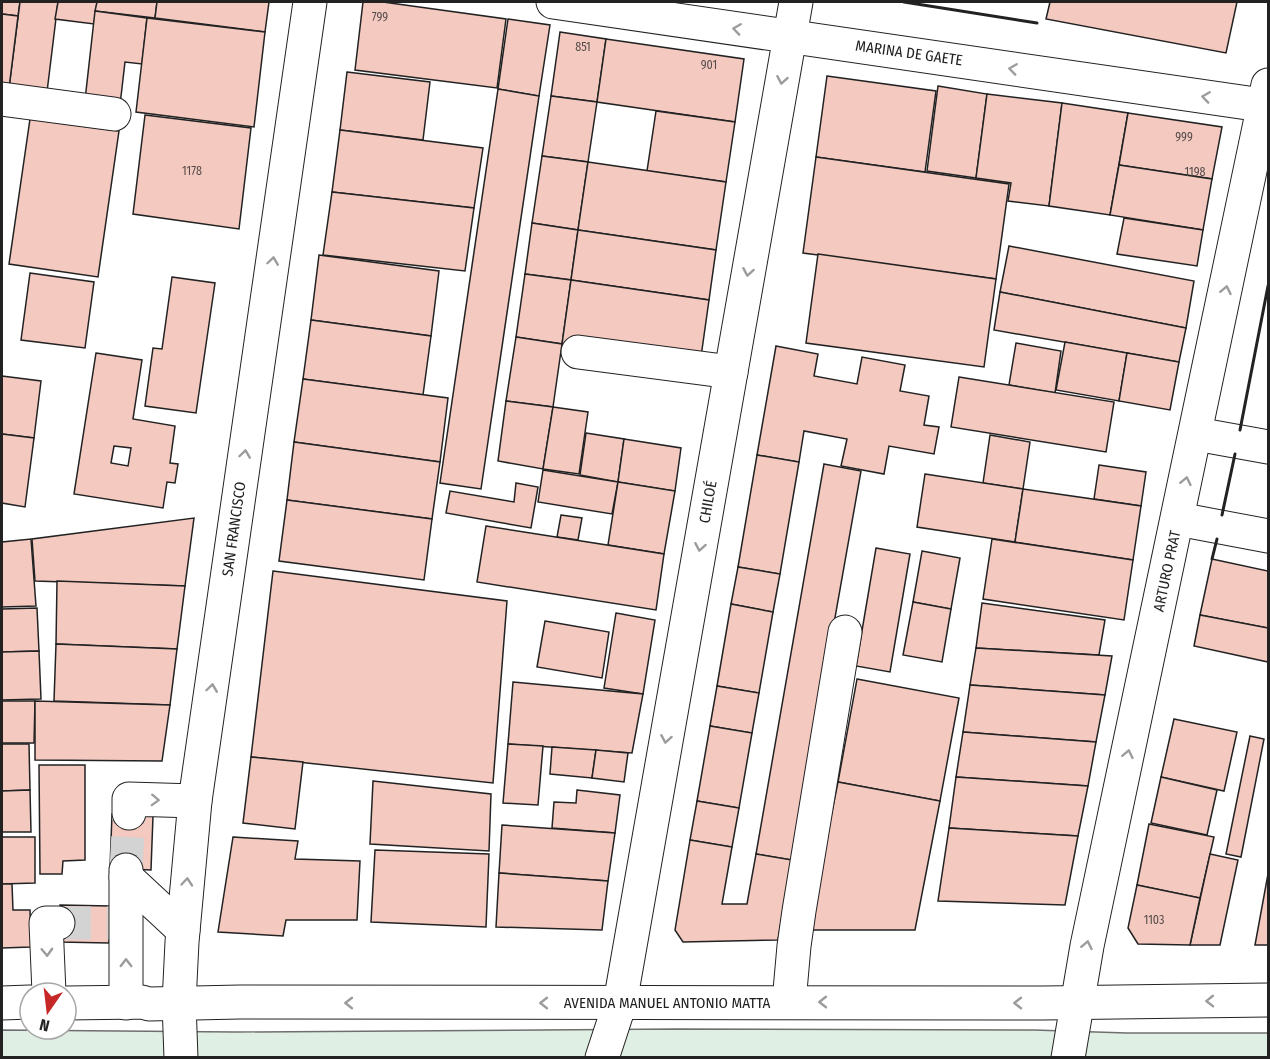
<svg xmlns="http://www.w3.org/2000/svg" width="1270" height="1059" font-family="'Fira Sans Condensed',sans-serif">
<rect width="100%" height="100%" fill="#fff"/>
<polygon fill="#e0efe3" stroke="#6f6f6f" stroke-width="1.5" points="676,1029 1034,1030 1127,1033 1268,1033 1268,1058 2,1058 2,1030 236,1032"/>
<g fill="#f3c9c0" stroke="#222" stroke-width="1.5" fill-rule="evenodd">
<polygon points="2,2 20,2 18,16 2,14"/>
<polygon points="20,2 58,2 47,92 9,88"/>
<polygon points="58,2 97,2 94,24 55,19"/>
<polygon points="97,2 157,2 155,18 95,11"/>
<polygon points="157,2 269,2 265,32 155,18"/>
<polygon points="363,2 383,2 506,19 497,88 355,70"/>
<polygon points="1050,2 1237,2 1226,53 1046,19"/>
<polygon points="95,11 147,18 142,64 125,62 120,105 85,100"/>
<polygon points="2,14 18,16 9,88 2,87"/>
<polygon points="147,18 265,32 254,127 136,112"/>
<polygon points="508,19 550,25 539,96 498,89"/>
<polygon points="560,32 606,39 597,102 551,96"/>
<polygon points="606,39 744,59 735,122 597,102"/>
<polygon points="347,72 430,82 423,140 340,130"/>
<polygon points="827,76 936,91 925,172 816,157"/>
<polygon points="938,86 987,94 976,178 927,171"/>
<polygon points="498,89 539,96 481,489 440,483"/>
<polygon points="987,94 1062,103 1049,206 1008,201 1011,183 976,178"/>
<polygon points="551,96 597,102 588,162 542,156"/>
<polygon points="1062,103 1128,113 1110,215 1049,206"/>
<polygon points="656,111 735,122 726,182 647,171"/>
<polygon points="1128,113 1222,127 1212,179 1119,165"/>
<polygon points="145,115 251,128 239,229 133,214"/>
<polygon points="30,119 119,131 98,277 9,264"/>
<polygon points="340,130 483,148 474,208 332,192"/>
<polygon points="542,156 588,162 578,230 532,223"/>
<polygon points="816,157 1009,184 996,279 803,253"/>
<polygon points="588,162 726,182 716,250 578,230"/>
<polygon points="1119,165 1212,179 1203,230 1110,215"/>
<polygon points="332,192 474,208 465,271 323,255"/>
<polygon points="1124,218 1203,230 1197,266 1117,254"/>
<polygon points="532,223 578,230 571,280 525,274"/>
<polygon points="578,230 716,250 709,300 571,280"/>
<polygon points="1009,246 1194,281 1186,328 1000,292"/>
<polygon points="818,254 996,279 984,367 806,343"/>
<polygon points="319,255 439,271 431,336 311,320"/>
<polygon points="30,273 94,282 85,348 21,340"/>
<polygon points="525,274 571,280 562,344 516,337"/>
<polygon points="172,277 215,283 196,413 145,406 153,348 162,349"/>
<polygon points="571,280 709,300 700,364 562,344"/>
<polygon points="1000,292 1186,328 1179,362 994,330"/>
<polygon points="311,320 431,336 423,395 303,379"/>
<polygon points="516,337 562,344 553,407 506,401"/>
<polygon points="1065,342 1127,353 1119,401 1056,390"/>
<polygon points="1016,343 1061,351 1055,393 1009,385"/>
<polygon points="776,346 818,354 814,376 857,384 862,357 905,365 900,391 929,396 924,425 939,427 934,454 889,446 884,474 841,466 847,439 804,431 799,462 757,455"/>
<path d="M 96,353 L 142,360 L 133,419 L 175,426 L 170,463 L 178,464 L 175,483 L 167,482 L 163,508 L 74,494 ZM 114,446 L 131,448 L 128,466 L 111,463 Z"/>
<polygon points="1127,353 1179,362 1170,410 1119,401"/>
<polygon points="2,376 41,381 34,438 2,434"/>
<polygon points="959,377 1114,402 1106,452 951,427"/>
<polygon points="303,379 448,398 440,462 294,442"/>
<polygon points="506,401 553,407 543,469 498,461"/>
<polygon points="553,407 588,412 579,474 543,469"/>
<polygon points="586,433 624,439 618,482 580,475"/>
<polygon points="2,434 34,438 25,507 2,503"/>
<polygon points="990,435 1030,442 1023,489 983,483"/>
<polygon points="624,439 681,448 675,491 618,482"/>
<polygon points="294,442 440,462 432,519 287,500"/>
<polygon points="757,455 799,462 780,574 738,567"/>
<polygon points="824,464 861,471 792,860 756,854"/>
<polygon points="1099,465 1146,472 1141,506 1094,499"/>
<polygon points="543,470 618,482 612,514 538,502"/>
<polygon points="925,474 1023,489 1015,542 917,527"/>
<polygon points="618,482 675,491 664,554 608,545"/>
<polygon points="516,483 538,487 531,528 446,513 450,491 514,502"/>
<polygon points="1023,489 1141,506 1133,560 1015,542"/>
<polygon points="287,500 432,519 424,580 279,561"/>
<polygon points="561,515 582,518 578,540 557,537"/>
<polygon points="194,518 185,586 35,581 32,539"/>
<polygon points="486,526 664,554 656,610 477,582"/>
<polygon points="31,539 36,606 2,607 2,542"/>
<polygon points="992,539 1133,560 1124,620 983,599"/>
<polygon points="876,548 910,554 890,672 856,666"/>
<polygon points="922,551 960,558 951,609 913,602"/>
<polygon points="1212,559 1268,571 1268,628 1200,615"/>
<polygon points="738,567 780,574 773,612 731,604"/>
<polygon points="273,571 507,601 493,783 251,757"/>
<polygon points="57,581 185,586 177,649 56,644"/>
<polygon points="913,602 951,609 942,662 903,655"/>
<polygon points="982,603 1105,620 1099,655 976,648"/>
<polygon points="731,604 773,612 759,693 717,686"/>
<polygon points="37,608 39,651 2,652 2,609"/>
<polygon points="616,613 655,620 643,694 604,688"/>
<polygon points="1200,615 1268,628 1268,662 1194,646"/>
<polygon points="545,621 609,632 602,678 537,667"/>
<polygon points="56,644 177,649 170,705 54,701"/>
<polygon points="976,648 1112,656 1105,695 970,685"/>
<polygon points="39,651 41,699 2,700 2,652"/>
<polygon points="857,679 959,698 940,801 838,782"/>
<polygon points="513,682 643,694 632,753 508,744"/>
<polygon points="970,685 1105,695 1096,742 963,732"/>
<polygon points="717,686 759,693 752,733 710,726"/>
<polygon points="2,701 35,701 34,743 2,743"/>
<polygon points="35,701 170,705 162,761 35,760"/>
<polygon points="1174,719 1237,732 1224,791 1161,777"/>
<polygon points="710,726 752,733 739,808 697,801"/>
<polygon points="963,732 1096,742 1088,786 956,777"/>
<polygon points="1250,736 1264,739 1241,857 1226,854"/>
<polygon points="2,744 29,744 30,790 2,791"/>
<polygon points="508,744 543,746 538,805 503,803"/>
<polygon points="552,747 596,750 592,778 550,774"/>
<polygon points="596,750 628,753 624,782 592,778"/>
<polygon points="251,757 303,762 295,829 243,823"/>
<polygon points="39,765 85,765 85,860 63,861 62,874 40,874"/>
<polygon points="956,777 1088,786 1078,836 949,828"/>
<polygon points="1161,777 1217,790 1207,835 1151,823"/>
<polygon points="373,781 491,794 489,851 370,844"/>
<polygon points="838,782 940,801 915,930 808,930"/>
<polygon points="30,790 31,832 2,832 2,791"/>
<polygon points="577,790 620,795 615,833 552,828 554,802 576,803"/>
<polygon points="697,801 739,808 732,847 690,840"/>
<polygon points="112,814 153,816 151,870 110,868"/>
<polygon points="1149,824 1214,837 1200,898 1137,885"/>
<polygon points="502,825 615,833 608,881 499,873"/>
<polygon points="949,828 1078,836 1065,905 938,901"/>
<polygon points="2,837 35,837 35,883 2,884"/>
<polygon points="233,837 298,841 295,859 360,861 357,920 286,920 283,936 218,932"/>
<polygon points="690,840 732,847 722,904 747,904 756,854 792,860 778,940 683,942 675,930"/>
<polygon points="375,850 489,854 486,927 371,922"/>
<polygon points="1210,854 1238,860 1220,945 1190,945"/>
<polygon points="499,873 608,881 602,930 496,927"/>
<polygon points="1268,874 1268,945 1255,945"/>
<polygon points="2,884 12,884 13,910 30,910 31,947 2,948"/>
<polygon points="1137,885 1200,898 1190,945 1138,944 1128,928"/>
<polygon points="60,905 110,906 109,943 59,942"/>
</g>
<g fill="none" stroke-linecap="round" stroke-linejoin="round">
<g stroke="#d3d3d3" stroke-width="33" stroke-dasharray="33 16" stroke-linecap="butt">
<polyline points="126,870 129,813"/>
<polyline points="58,923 111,923"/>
</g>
<defs>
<g id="minor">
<polyline points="553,2 1268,106"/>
<polyline points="2,99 114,114"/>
<polyline points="578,352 731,372"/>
<polyline points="1196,434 1268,447"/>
<polyline points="1178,519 1268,536"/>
<polyline points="129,813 129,799 195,801"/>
<polyline points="126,870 126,1003"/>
<polyline points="126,877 183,930"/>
<polyline points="49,993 46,923 58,923"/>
<polyline points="789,1002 794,946 799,911 845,632"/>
<polyline points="602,1058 620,1003 796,2"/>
<polyline points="1068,1058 1087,946 1268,85"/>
</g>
<g id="major">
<polyline points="2,1003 30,1002"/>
<polyline points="66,1003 142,1002 149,1004 240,1002 1043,1003 1268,1000"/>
<polyline points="181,1058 179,1003 182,942 195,801 310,2"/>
</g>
</defs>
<use href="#minor" stroke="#222" stroke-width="35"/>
<use href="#major" stroke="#222" stroke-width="35"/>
<use href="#minor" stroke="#fff" stroke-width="33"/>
<use href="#major" stroke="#fff" stroke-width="33"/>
<g stroke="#222" stroke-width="3">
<polyline points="904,2 1037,23"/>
<polyline points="1240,430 1268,286"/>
<polyline points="1222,515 1235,454"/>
<polyline points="1212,559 1217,539"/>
</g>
</g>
<defs><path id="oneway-chevron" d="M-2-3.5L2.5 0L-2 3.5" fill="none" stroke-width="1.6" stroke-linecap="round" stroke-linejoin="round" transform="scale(1.5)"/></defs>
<g stroke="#9c9c9c">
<use href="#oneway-chevron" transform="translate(737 29) rotate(-172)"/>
<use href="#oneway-chevron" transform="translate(1013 69) rotate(-172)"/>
<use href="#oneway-chevron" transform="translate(782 80) rotate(100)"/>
<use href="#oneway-chevron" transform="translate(1206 97) rotate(-172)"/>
<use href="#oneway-chevron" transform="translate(273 261) rotate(-82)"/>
<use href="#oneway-chevron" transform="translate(748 272) rotate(100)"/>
<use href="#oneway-chevron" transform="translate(1226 290) rotate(-78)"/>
<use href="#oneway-chevron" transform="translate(245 454) rotate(-82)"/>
<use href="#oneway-chevron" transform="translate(1186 481) rotate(-78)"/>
<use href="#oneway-chevron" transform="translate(700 547) rotate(100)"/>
<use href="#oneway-chevron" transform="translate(212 688) rotate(-82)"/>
<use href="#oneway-chevron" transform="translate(666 739) rotate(100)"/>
<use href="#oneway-chevron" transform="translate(1128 754) rotate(-78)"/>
<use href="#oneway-chevron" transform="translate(155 800) rotate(2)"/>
<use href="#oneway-chevron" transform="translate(187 882) rotate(-85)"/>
<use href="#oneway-chevron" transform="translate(1087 945) rotate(-78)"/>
<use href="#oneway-chevron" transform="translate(47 952) rotate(88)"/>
<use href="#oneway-chevron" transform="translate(126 963) rotate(-90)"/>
<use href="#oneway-chevron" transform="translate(1210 1001) rotate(179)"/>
<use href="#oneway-chevron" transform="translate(823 1002) rotate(-180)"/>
<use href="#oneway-chevron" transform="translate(349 1003) rotate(-180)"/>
<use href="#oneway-chevron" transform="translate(544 1003) rotate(-180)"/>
<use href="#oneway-chevron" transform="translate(1018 1003) rotate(-180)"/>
</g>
<g text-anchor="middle" stroke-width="4.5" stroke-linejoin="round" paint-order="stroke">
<g font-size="12" fill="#564c4a">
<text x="380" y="21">799</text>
<text x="583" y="51">851</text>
<text x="709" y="69">901</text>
<text x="1184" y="141">999</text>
<text x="192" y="175">1178</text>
<text x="1195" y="176">1198</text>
<text x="1154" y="924">1103</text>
</g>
<g font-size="15" fill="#222" stroke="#fff">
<text transform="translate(909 53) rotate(8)" y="5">MARINA DE GAETE</text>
<text transform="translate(708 502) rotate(-80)" y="5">CHILOÉ</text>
<text transform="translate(234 529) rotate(-82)" y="5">SAN FRANCISCO</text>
<text transform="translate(1167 571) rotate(-78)" y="5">ARTURO PRAT</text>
<text x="667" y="1008">AVENIDA MANUEL ANTONIO MATTA</text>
</g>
</g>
<rect width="1270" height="1059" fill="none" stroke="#222222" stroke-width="6"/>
<g transform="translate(48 1011) rotate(194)"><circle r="28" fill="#ffffff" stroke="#a7a7a7" stroke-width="1.5"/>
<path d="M0-4.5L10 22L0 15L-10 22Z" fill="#c62828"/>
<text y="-9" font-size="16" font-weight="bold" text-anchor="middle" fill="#222222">N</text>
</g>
</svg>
